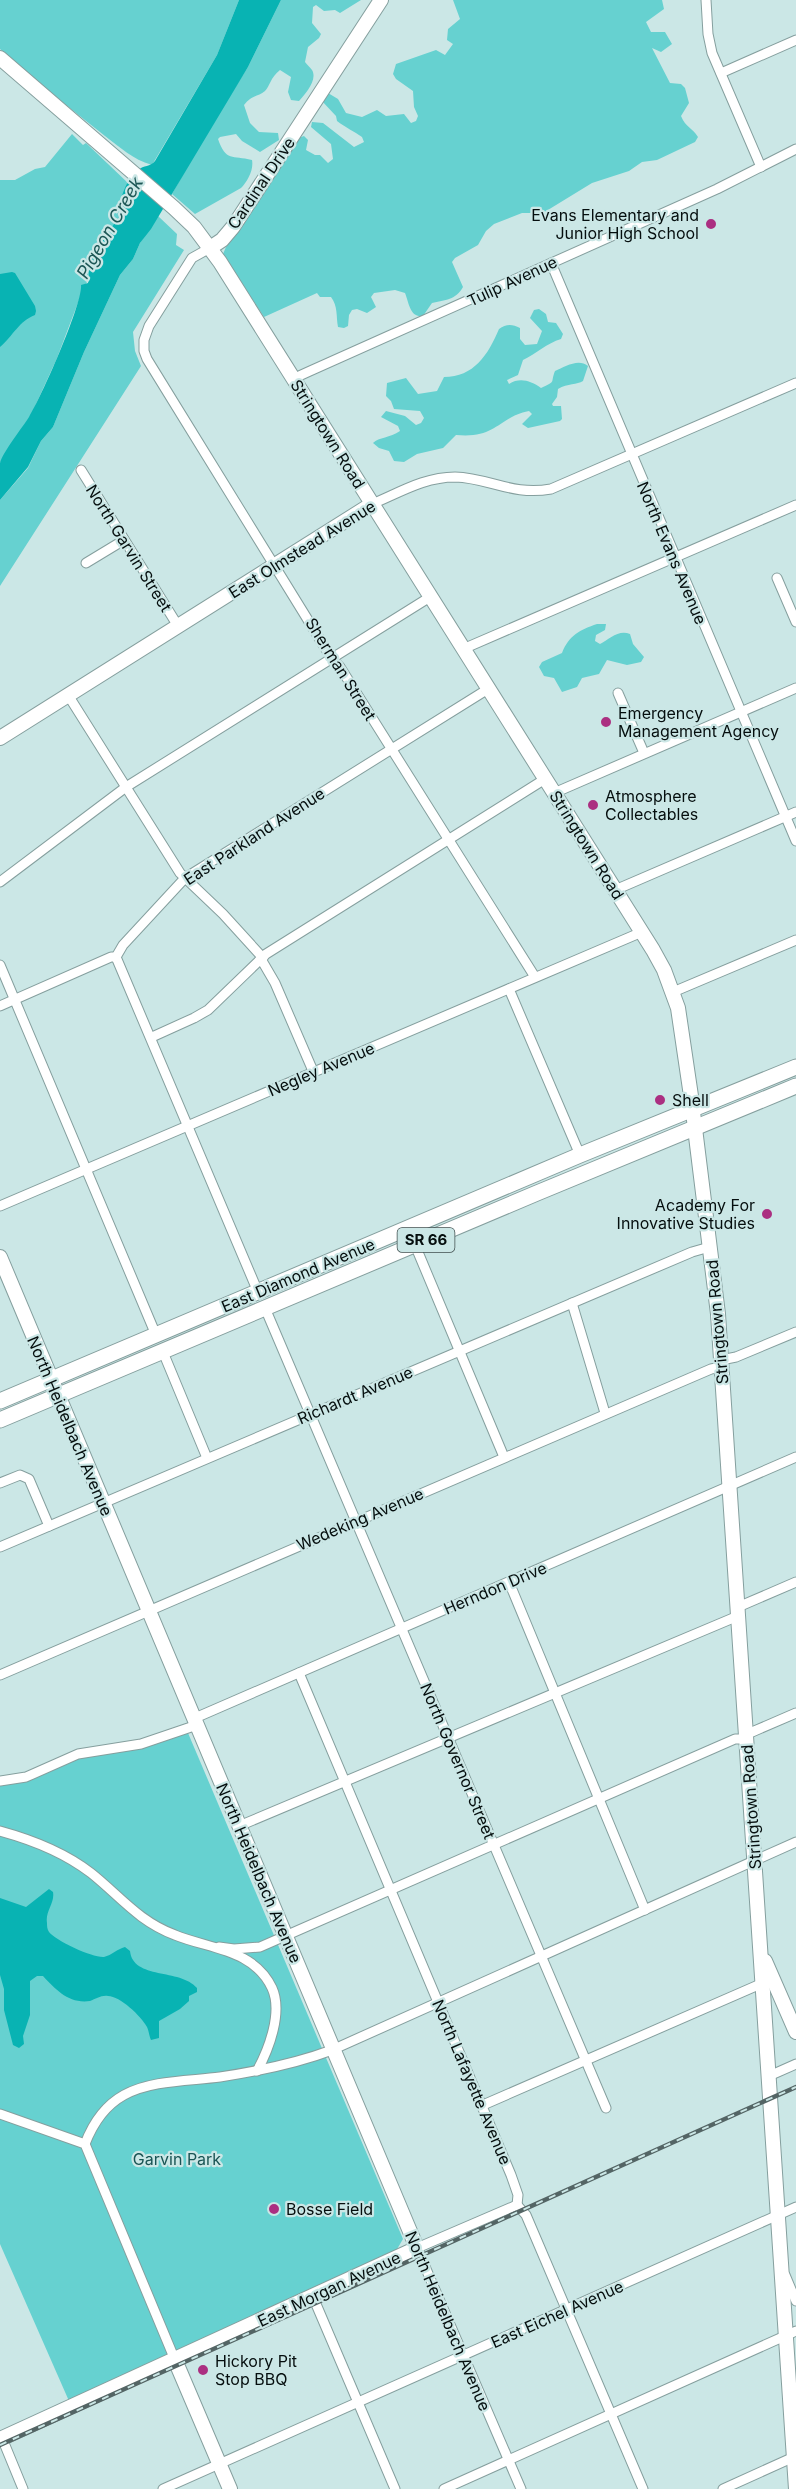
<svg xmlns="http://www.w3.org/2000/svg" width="796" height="2489" font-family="Inter,sans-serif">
<rect width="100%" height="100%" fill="#cbe7e6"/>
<g fill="#66d1d0">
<path d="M 0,0 L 239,0 L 217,55 L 152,165 C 132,159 121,148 105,136 C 69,108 34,79 0,49 Z"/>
<path d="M 281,0 L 361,0 L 340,13 L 335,10 L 324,11 L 316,5 L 313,7 L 312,23 L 321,34 L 319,38 L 308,47 L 305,62 C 307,65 310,67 312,70 C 318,80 305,94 299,101 L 291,100 L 288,92 L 291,77 L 280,70 C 270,78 270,86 265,91 C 258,97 251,95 244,105 L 250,123 L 259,132 L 278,133 L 279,140 L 260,152 L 242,141 L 236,134 L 220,137 L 218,139 C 226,162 232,155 252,160 C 254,170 247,182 241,188 L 195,214 L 172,194 L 204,137 L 248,67 Z"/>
<path d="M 453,0 L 662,0 L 664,9 L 646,22 L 651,32 L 665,32 L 672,44 L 661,52 L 652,48 L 670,83 L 681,84 L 685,88 L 689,103 L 681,116 C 686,128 692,127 698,137 L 695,142 L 657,160 L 642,162 L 629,171 L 592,183 L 543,213 L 522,213 L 494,224 L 486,231 L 478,245 L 455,258 L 452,262 L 463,287 C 456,300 445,300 432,303 L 423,316 C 410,318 409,303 405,293 L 395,290 L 374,293 L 371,297 L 376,307 L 367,313 L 357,309 L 352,310 L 349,315 L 348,326 L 344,328 L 338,327 C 336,316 338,306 331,297 L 320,297 L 317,293 L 264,317 L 225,258 L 223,254 L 226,247 L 293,140 L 304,136 L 308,140 L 306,150 L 315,155 L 320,155 L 328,163 L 333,159 L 331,144 L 311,127 L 312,122 L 323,123 L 354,147 L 364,142 L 362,137 C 354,131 346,128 337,121 L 336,116 L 321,100 L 323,94 L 328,93 L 338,99 L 346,113 L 362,117 L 377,110 L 386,116 L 404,114 L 411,123 L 416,121 L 418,116 L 414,107 L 413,91 L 396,79 L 393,74 L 396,64 L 436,50 L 445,55 L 453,44 L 447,40 L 448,29 L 460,19 Z"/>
<polygon points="72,134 83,145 86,143 128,183 118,206 120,215 82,292 57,358 31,415 0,463 0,180 15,180 35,169 45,167"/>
<polygon points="158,216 177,234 176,245 184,250 133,332 135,351 141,366 0,586 0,500 28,468 41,441 53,427 84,352 120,275 133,259 140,243"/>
<path d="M 539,309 L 546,314 L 548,322 L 556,323 L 563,334 L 561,339 C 547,343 536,354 523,360 L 518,375 L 507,380 L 509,384 C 520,377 531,381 541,388 C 557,381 550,383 555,371 C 565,367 578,358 588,366 L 583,381 C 577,385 568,383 558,389 L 557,397 L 552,404 L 553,406 L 561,406 L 562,419 L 560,421 L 528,428 L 522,424 L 532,414 L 529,411 C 498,417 497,439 456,435 L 443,448 L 417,454 L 404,462 L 394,461 L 389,451 L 379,448 L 373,443 C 379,437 390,438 400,431 L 398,426 L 381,417 L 386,411 L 405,416 L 416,425 L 421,423 L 424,418 L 420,411 L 394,409 L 391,401 L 386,396 L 387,383 L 406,378 L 418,394 L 437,391 L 444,377 C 474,377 488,355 499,329 C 506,324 512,324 520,328 L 520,339 L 525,345 L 537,344 L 542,331 L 530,318 L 534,310 Z"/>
<path d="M 597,624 L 606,624 L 605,630 L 596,635 L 595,641 L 600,644 C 609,639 619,629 630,634 L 633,644 L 644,657 L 641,662 L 627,665 L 607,660 L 599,674 L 582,678 L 577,687 L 562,692 L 554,678 L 544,676 L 539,667 L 542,662 L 562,653 C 569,635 580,630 597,624 Z"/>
<polygon points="188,1733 403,2239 393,2256 69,2401 0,2244 0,1785 79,1756 134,1749"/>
</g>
<g fill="#08b3b3">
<path d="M 239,0 L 281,0 L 248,67 L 151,229 L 140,243 L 133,259 L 120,275 L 84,352 L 53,427 L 41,441 L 28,467 L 0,500 C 0,489 0,474 0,463 C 3,452 22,428 29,417 C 41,398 83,303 81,285 L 88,283 C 90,275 88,269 90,260 L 120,215 C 118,202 126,179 138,170 C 144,165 150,167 155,161 L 217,55 Z"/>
<path d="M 12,272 L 15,273 L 35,306 L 36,311 L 35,315 C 19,321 13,336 0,347 L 0,274 Z"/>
<path d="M 49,1889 L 53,1892 C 55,1903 45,1911 47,1923 C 47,1926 47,1929 49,1932 C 56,1941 93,1958 104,1957 C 112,1955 117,1949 125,1947 L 130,1951 C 133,1980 180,1968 197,1988 L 197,1992 L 189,1996 L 189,2001 L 180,2009 L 159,2021 L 159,2038 L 151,2040 C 149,2036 149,2031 147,2027 C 141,2016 120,1996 108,1996 C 101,1995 96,1999 90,2001 C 69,2004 56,1990 43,1976 L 37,1976 L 30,1981 L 30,2015 L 23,2036 L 24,2044 L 19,2048 L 13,2045 L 4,2010 L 4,1989 L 0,1975 L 0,1898 L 26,1907 Z"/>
</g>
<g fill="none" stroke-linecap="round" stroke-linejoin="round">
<defs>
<g id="street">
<polyline points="706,0 708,34 712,53 761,167"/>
<polyline points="721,73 796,40"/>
<polyline points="210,248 192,258 149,326 144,340 144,351 147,359 332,659 340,667 535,977"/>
<polyline points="551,263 796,841"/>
<polyline points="295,382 299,376 310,371 717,189 796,149"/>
<polyline points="81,470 178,626"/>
<path d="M 372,504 C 399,493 424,477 455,477 C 490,478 512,496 551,489 L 796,383"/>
<polyline points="86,563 124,540"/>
<polyline points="777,578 796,622"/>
<polyline points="463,649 796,505"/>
<polyline points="618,693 644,753"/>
<polyline points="68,695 180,873 223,914 263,958"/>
<polyline points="554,793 796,688"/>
<polyline points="0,882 126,787 430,597"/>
<polyline points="615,890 796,812"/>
<polyline points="116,957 123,945 185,878 488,689"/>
<polyline points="116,957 258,1292"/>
<polyline points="261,959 275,983 313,1071"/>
<polyline points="0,965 156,1335"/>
<polyline points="509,989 580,1155"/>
<polyline points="673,992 796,940"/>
<polyline points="0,1006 111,957 116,957"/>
<polyline points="152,1037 194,1018 208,1010 266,954 545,779"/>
<polyline points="0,1206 642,932"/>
<polyline points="415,1245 504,1457"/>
<polyline points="572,1303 605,1413"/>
<polyline points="265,1308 606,2108"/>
<polyline points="163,1352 207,1458"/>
<polyline points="721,1360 736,1357 796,1332"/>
<polyline points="0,1483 20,1475 29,1479 49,1526"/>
<polyline points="0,1547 692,1252 706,1248 711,1250"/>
<polyline points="509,1582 645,1910"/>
<polyline points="738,1607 796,1582"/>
<polyline points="299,1673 511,2175 518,2195 517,2205"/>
<polyline points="0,1675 711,1369 721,1367"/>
<polyline points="195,1718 796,1457"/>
<polyline points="745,1726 748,1731 752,1732 796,1713"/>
<polyline points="0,1781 26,1777 78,1754 141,1744 197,1725"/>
<polyline points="239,1826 738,1616"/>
<path d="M 0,1831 C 33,1840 64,1852 91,1873 C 120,1896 138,1921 175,1935 C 209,1949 254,1949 272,1988 C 283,2012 269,2049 257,2071"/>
<polyline points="219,1947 234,1949 260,1947 735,1739 746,1739"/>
<polyline points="769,2076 796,2064"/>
<polyline points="483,2105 763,1983"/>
<polyline points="0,2114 85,2144 175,2360"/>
<path d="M 85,2144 C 93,2123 104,2106 124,2095 C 151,2080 190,2081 220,2077 C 259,2071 295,2064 332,2050 L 796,1842"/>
<polyline points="517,2205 417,2248 521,2489"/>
<polyline points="517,2205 526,2215 643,2489"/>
<polyline points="785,2275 796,2301"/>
<polyline points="313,2297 395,2489"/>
<polyline points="2,2438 23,2489"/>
<polyline points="163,2489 796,2207"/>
<polyline points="444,2489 796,2331"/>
<polyline points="723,2489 796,2456"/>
</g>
<g id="secondary">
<polyline points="0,58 174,208 194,227 220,262 653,950 664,970 678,1008 691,1096 718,1314 796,2489"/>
<polyline points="210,248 222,240 233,227 381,0"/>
<polyline points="0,738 372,504"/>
<polyline points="0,1257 417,2248 0,2439"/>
<polyline points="765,1961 796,2032"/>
<polyline points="175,2360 230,2489"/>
</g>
<g id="primary">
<polyline points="0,1401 580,1155 796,1067"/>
<polyline points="0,1420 537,1193 796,1086"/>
</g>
</defs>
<use href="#street" stroke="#859f9e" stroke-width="11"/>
<use href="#secondary" stroke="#859f9e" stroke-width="16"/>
<use href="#primary" stroke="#859f9e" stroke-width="17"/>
<use href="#street" stroke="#fff" stroke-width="9"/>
<use href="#secondary" stroke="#fff" stroke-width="14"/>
<use href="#primary" stroke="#fff" stroke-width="15"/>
<defs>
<polyline id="rail" points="0,2445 796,2087"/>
</defs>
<use href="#rail" stroke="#546565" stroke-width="4.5"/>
<use href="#rail" stroke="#cbe7e6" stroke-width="2" stroke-dasharray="7" stroke-linecap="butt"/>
</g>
<g fill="#ab2f81" stroke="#cbe7e6" stroke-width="2">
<circle cx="711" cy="224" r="6"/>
<circle cx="606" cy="722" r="6"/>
<circle cx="593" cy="805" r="6"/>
<circle cx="660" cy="1100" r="6"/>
<circle cx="767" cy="1214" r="6"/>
<circle cx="274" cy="2209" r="6"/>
<circle cx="203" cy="2370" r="6"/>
</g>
<g text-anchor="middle" stroke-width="4.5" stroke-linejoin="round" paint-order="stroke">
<rect fill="#cbe7e6" stroke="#404f4f" stroke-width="1.5" x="397.5" y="1228" width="57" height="24" rx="4.5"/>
<g font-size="15" font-weight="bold" fill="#050e0e">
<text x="426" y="1245">SR 66</text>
</g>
<g font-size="16" fill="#050e0e" stroke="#cbe7e6">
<text transform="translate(261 183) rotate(-56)" y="6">Cardinal Drive</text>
<text transform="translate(512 281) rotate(-25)" y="6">Tulip Avenue</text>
<text transform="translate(328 434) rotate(58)" y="6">Stringtown Road</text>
<text transform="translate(129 548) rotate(58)" y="6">North Garvin Street</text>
<text transform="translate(302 549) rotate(-32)" y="6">East Olmstead Avenue</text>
<text transform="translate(672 553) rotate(67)" y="6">North Evans Avenue</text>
<text transform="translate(341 669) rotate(58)" y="6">Sherman Street</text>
<text transform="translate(254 836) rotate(-33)" y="6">East Parkland Avenue</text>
<text transform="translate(587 845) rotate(58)" y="6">Stringtown Road</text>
<text transform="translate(321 1069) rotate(-23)" y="6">Negley Avenue</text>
<text transform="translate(298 1275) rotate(-23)" y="6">East Diamond Avenue</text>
<text transform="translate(717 1322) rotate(-95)" y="6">Stringtown Road</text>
<text transform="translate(355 1395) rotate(-23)" y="6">Richardt Avenue</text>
<text transform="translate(70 1426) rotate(67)" y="6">North Heidelbach Avenue</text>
<text transform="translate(360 1519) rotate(-23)" y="6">Wedeking Avenue</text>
<text transform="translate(495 1588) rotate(-23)" y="6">Herndon Drive</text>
<text transform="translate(458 1761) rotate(67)" y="6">North Governor Street</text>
<text transform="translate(751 1807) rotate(-94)" y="6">Stringtown Road</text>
<text transform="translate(259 1873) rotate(67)" y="6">North Heidelbach Avenue</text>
<text transform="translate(472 2082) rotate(67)" y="6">North Lafayette Avenue</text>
<text transform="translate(329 2289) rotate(-25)" y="6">East Morgan Avenue</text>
<text transform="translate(557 2314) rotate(-24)" y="6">East Eichel Avenue</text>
<text transform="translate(448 2321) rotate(67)" y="6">North Heidelbach Avenue</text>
</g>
<g font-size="16" fill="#050e0e" stroke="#cbe7e6" text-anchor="start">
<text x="699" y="221" text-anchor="end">Evans Elementary and<tspan x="699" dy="18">Junior High School</tspan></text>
<text x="618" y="719">Emergency<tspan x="618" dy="18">Management Agency</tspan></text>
<text x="605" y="802">Atmosphere<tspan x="605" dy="18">Collectables</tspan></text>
<text x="672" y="1106">Shell</text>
<text x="755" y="1211" text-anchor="end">Academy For<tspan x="755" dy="18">Innovative Studies</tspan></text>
<text x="286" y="2215">Bosse Field</text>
<text x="215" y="2367">Hickory Pit<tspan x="215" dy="18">Stop BBQ</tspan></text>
</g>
<g font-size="16" fill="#195454" stroke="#cbe7e6">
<text x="177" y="2165">Garvin Park</text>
</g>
<g font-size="18" font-style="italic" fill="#1d5756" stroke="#cbe7e6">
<text transform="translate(110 228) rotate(-60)" y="6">Pigeon Creek</text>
</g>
</g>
</svg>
